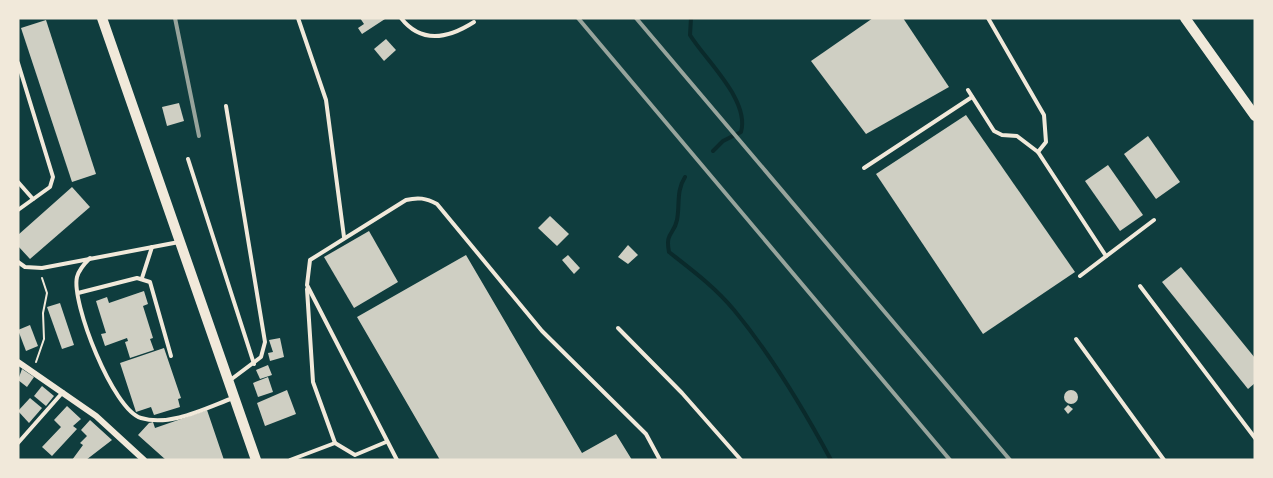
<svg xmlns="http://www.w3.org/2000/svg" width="1273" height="478" font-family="'DM Sans',sans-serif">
<rect width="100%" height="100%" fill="#0f3d3e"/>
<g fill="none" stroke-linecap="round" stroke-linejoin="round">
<g stroke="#0a2a2b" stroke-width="4">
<path d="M 691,18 L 690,35 C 706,61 750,100 741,132 L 723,141 L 713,151"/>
<path d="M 685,177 C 676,191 680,205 677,220 C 674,235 665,232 669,252 C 692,270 715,287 734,310 C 772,356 803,408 831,460"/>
</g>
</g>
<g fill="#cfcfc3">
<polygon points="360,18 384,18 385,19 362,34 358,28 364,24"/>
<polygon points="873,18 903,18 949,87 866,134 811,61"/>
<polygon points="46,20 96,174 72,182 21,28"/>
<polygon points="386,39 396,50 384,61 374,49"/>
<polygon points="179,103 184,121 167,126 162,107"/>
<polygon points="966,115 1075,272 983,334 876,174"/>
<polygon points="1148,136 1180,182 1156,199 1124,154"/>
<polygon points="1108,165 1143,215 1120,231 1085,181"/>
<polygon points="72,187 90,207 30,259 18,246 18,235"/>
<polygon points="550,216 569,234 557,246 538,228"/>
<polygon points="369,231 398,282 354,308 324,257"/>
<polygon points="628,245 638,255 628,264 618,257"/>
<polygon points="466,255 582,453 616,434 632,460 440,460 357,317"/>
<polygon points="568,255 580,268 574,274 562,260"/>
<polygon points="1181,267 1255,358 1255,383 1248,389 1162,282"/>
<polygon points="144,291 148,304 143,306 153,338 150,339 154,350 130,358 125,342 128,341 127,338 105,346 101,334 106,333 96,301 107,297 109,303"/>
<polygon points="60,303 74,345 62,349 47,307"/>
<polygon points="30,325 38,346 26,351 18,330"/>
<polygon points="280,338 284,357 270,361 268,353 273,352 269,340"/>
<polygon points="164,348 181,398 178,399 180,407 154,415 151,407 136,412 120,363"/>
<polygon points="268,365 272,375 260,379 256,370"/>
<polygon points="22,369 34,377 27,387 18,380"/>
<polygon points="268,377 273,392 258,397 253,383"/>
<polygon points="42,386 54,396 46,406 34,396"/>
<polygon points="287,390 296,414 265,426 257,403"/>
<circle cx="1071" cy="397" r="7"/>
<polygon points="30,398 42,408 29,423 18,411"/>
<polygon points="1068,405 1073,409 1068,414 1064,409"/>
<polygon points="67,406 81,419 73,426 77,429 52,456 42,447 61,427 54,420"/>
<polygon points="207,410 224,460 166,460 138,435 149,423 153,422 155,428"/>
<polygon points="90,420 112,440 86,460 72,460 83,445 80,443 87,436 81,430"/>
</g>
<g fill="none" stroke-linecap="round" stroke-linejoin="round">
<polyline stroke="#f1e9da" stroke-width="2" points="36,362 44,339 43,313 47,293 42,278"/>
<g stroke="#f1e9da" stroke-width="4">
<polyline points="298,18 326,100 344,237"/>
<path d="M 401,18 C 422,45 449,38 474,22"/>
<polyline points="988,18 1044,115 1046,142 1038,152"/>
<polyline points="18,63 53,177 50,187 18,210"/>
<polyline points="968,90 994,131 1002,135 1017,136 1038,152 1106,256"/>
<polyline points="226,106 265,342 261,357 229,381"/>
<polyline points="188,159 254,364"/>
<polyline points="864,168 972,97"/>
<polyline points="18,182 33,199"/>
<path d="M 90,258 C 85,263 79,269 77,277 C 71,302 113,410 141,418 C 170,427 206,408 233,398"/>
<polyline points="18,262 25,267 42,268 179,242"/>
<polyline points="1080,276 1154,220"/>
<polyline points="142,278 152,247"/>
<polyline points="1140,286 1255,438"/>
<polyline points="78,293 137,278 150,282 171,356"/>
<polyline points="618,328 682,393 741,460"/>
<polyline points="1076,339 1164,460"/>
<polyline points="18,443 63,392"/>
<polyline points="335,443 355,455 386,442"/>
<polyline points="290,460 335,443 313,382 307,289"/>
<path d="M 397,460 L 307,285 L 310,260 L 406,200 C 418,197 426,198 437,204 L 542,331 L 646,434 L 660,460"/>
</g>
<polyline stroke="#f1e9da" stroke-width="6" points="18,362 96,416 144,460"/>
<g stroke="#f1e9da" stroke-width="10">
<polyline points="102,18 256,460"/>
<polyline points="1185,18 1255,116"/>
</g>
<g stroke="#97a49c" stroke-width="4">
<polyline points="175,18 199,136"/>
<polyline points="578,18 950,460"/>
<polyline points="636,18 1010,460"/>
</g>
</g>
<rect width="1273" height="478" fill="none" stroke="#f1e9da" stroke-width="39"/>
</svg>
